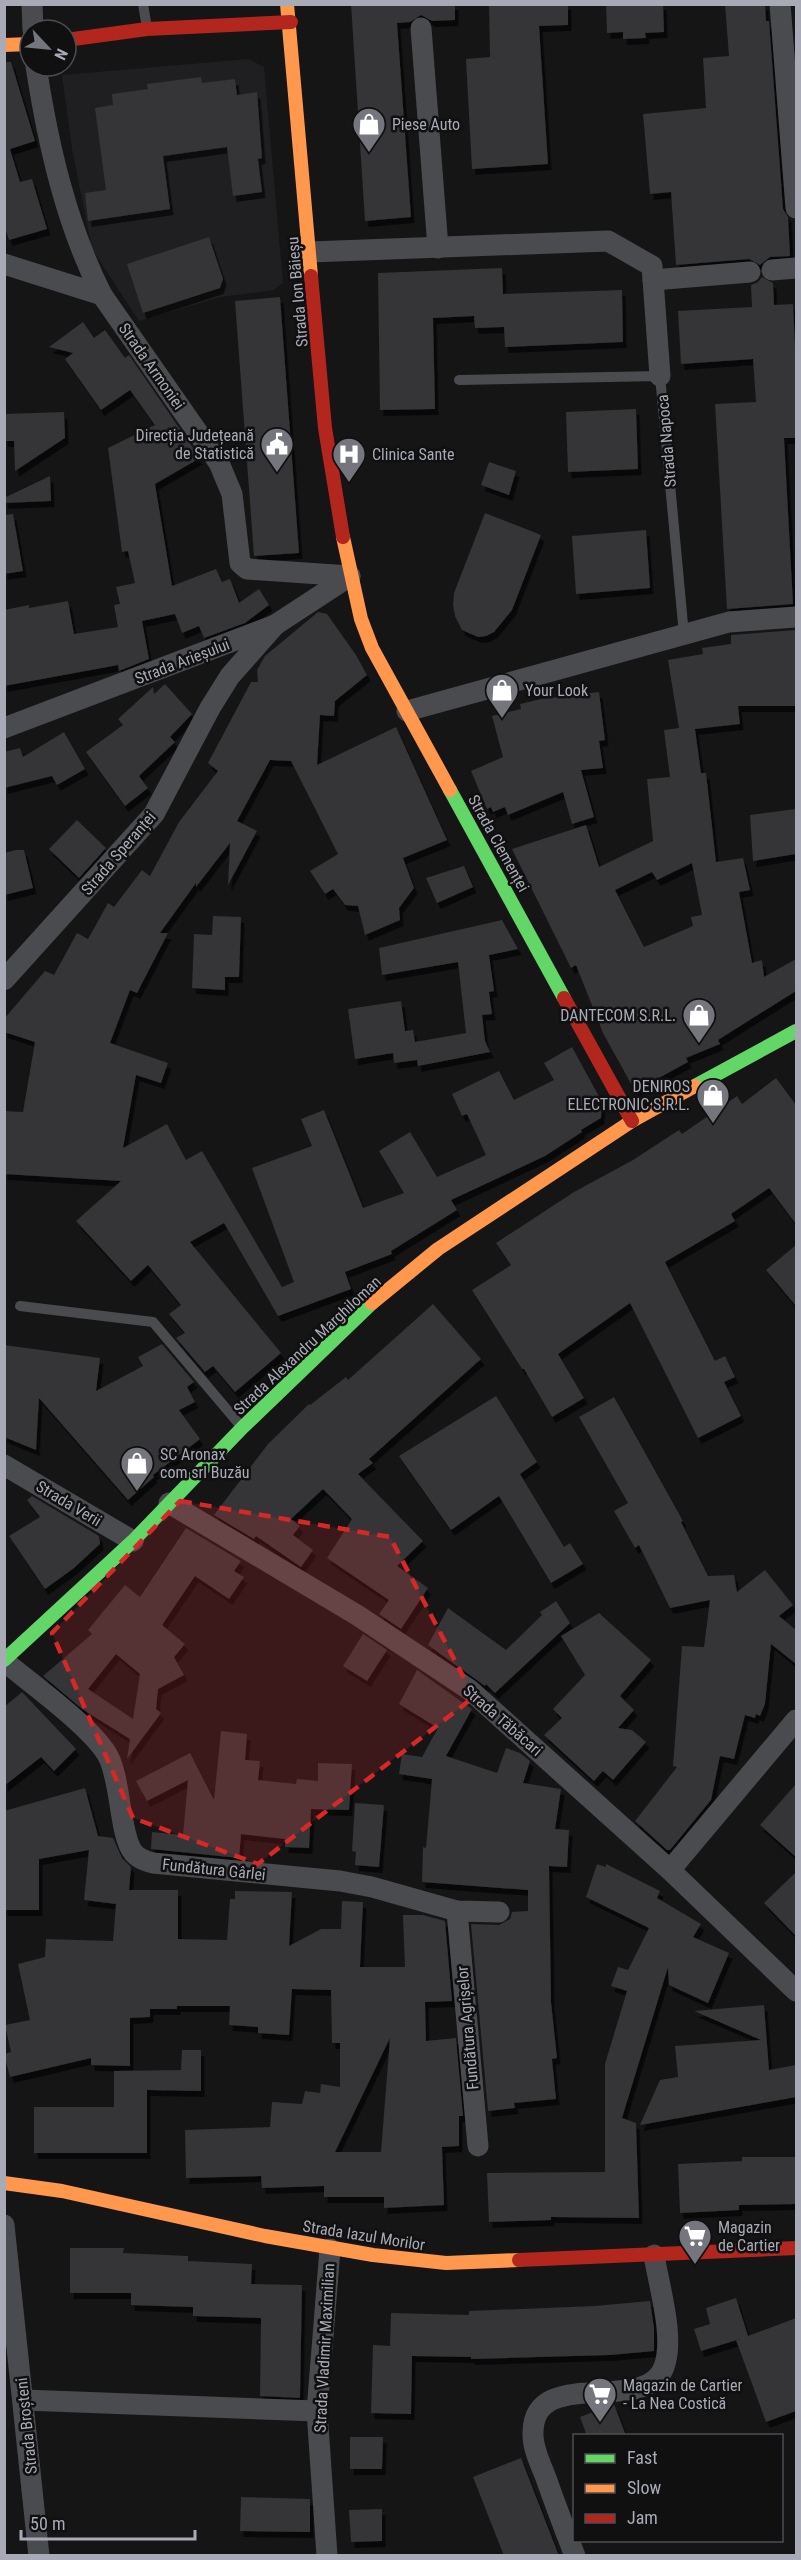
<svg xmlns="http://www.w3.org/2000/svg" width="801" height="2560" font-family="'Roboto Condensed',sans-serif">
<defs>
<filter id="shadow"><feDropShadow dx="3.5" dy="6" stdDeviation="0" flood-color="#0009"/></filter>
</defs>
<rect width="100%" height="100%" fill="#151516"/>
<polygon fill="#1f1f21" points="249,59 264,67 283,283 274,290 221,297 139,321 92,249 72,149 62,75"/>
<g fill="#343437" fill-rule="evenodd" filter="url(#shadow)">
<polygon points="351,4 455,4 455,20 432,21 421,15 410,22 397,23 411,217 365,221"/>
<polygon points="489,4 568,4 568,25 539,26 548,164 472,169 466,59 490,57"/>
<polygon points="606,4 663,4 664,32 645,33 646,38 623,39 623,32 607,33"/>
<polygon points="725,4 765,4 766,21 769,21 783,209 788,217 790,256 770,257 760,265 749,259 676,265 671,192 650,194 643,114 706,108 703,58 729,56"/>
<polygon points="4,62 11,62 35,141 10,149 20,182 32,179 47,229 9,240 4,225"/>
<polygon points="201,77 202,83 235,79 237,95 257,92 262,158 258,159 262,192 233,196 227,147 163,156 170,209 88,221 85,193 106,190 95,108 113,105 112,94 148,89 147,84"/>
<polygon points="209,237 223,279 220,288 143,313 127,264"/>
<polygon points="502,268 503,294 622,290 623,342 505,347 504,327 475,328 474,316 433,318 435,409 380,410 378,273"/>
<polygon points="762,277 773,283 774,305 793,304 796,368 796,438 784,438 793,604 727,609 715,404 756,402 753,359 681,364 678,311 752,307 751,285 758,282"/>
<polygon points="280,297 299,553 254,556 235,301"/>
<polygon points="83,322 94,338 105,330 125,358 129,355 200,458 155,484 172,586 216,569 222,582 230,579 239,603 259,589 269,605 245,623 204,638 199,626 182,633 175,614 142,621 149,659 119,671 118,665 4,686 4,610 29,605 29,608 68,601 74,634 118,627 114,605 120,604 116,587 135,583 128,551 122,552 108,448 155,425 130,390 101,410 65,359 73,353 49,347"/>
<polygon points="636,409 638,469 568,472 566,412"/>
<polygon points="64,412 65,438 15,471 14,441 4,441 4,414"/>
<polygon points="489,462 516,471 509,495 481,485"/>
<polygon points="50,476 51,501 4,503 4,498"/>
<polygon points="485,513 541,535 512,610 494,632 486,636 478,637 462,630 455,616 453,605 454,593"/>
<polygon points="13,514 23,571 4,574 4,515"/>
<polygon points="646,530 650,588 576,594 572,536"/>
<polygon points="318,612 327,614 356,655 367,675 335,701 334,716 320,715 317,765 396,727 447,840 403,858 414,888 399,908 400,920 365,935 358,906 345,905 333,889 325,894 310,871 338,854 291,761 270,760 237,821 257,831 228,885 230,843 196,887 196,883 160,933 168,933 137,993 130,990 110,1043 168,1063 161,1083 136,1075 123,1148 167,1124 186,1160 202,1151 282,1287 294,1282 252,1168 312,1146 301,1119 324,1110 363,1208 404,1193 379,1151 410,1132 437,1177 486,1155 467,1114 462,1116 452,1094 499,1071 514,1100 554,1080 544,1063 572,1047 602,1102 601,1118 581,1130 582,1132 545,1156 451,1200 457,1210 391,1251 392,1254 345,1272 351,1289 278,1316 224,1223 190,1242 281,1353 235,1392 213,1366 205,1372 176,1338 185,1333 169,1314 181,1305 148,1265 131,1281 76,1221 121,1181 4,1174 4,1111 23,1112 35,1042 4,1032 4,1019 45,971 54,975 77,933 88,939 108,903 114,907 142,870 150,876 179,822 218,771 208,763 251,682 258,682 257,670 265,656"/>
<path d="M 795,630 L 796,706 L 738,706 L 740,724 L 695,729 L 701,773 L 706,773 L 716,862 L 743,858 L 750,890 L 739,892 L 752,963 L 762,960 L 764,977 L 796,959 L 796,991 L 718,1040 L 720,1044 L 686,1058 L 688,1062 L 635,1091 L 603,1033 L 576,965 L 571,968 L 512,849 L 586,825 L 599,867 L 653,841 L 647,779 L 670,777 L 664,730 L 679,728 L 668,660 L 703,654 L 702,648 L 731,644 L 731,635 ZM 692,863 L 702,915 L 691,917 L 693,926 L 644,947 L 615,890 L 652,872 L 657,880 Z"/>
<polygon points="165,684 192,714 170,737 175,742 139,776 148,788 125,806 86,752 123,725 118,719 153,687 154,694"/>
<polygon points="599,692 605,740 599,741 603,768 581,770 594,817 572,824 563,792 508,815 505,807 493,812 491,807 487,809 471,771 503,757 492,716 521,709 520,704 541,699"/>
<polygon points="64,732 85,769 57,785 52,776 4,788 4,752 20,748 23,757"/>
<polygon points="796,809 796,854 753,861 750,815"/>
<polygon points="77,820 106,848 79,878 49,849"/>
<polygon points="16,850 24,850 33,888 4,895 4,853"/>
<polygon points="464,866 473,887 437,903 426,878"/>
<polygon points="213,916 241,917 239,977 225,977 225,990 192,988 194,934 212,935"/>
<polygon points="502,920 518,949 489,955 494,991 489,992 492,1014 482,1015 485,1041 490,1052 418,1066 417,1060 394,1063 393,1053 355,1059 348,1009 401,1001 405,1031 413,1030 415,1042 466,1033 458,962 382,975 379,948"/>
<polygon points="776,1078 796,1105 796,1224 769,1188 731,1214 735,1221 665,1262 715,1361 725,1356 735,1377 724,1382 741,1416 698,1438 630,1303 558,1354 584,1398 552,1417 524,1369 522,1369 472,1290 511,1265 496,1243 574,1192 633,1160 679,1130 682,1134 737,1096 742,1104"/>
<polygon points="796,1245 796,1306 766,1270"/>
<polygon points="433,1304 481,1359 369,1459 373,1463 358,1474 423,1541 397,1566 428,1588 401,1629 379,1614 389,1600 327,1558 352,1519 323,1489 291,1519 300,1526 293,1535 313,1550 301,1567 256,1536 254,1539 214,1515 268,1444 309,1404 310,1405 346,1377 348,1380"/>
<polygon points="162,1344 194,1382 187,1387 195,1402 179,1410 200,1439 153,1475 154,1477 128,1500 39,1398 36,1450 4,1437 4,1345 100,1358 96,1391 143,1366 138,1357"/>
<polygon points="496,1396 537,1462 520,1474 564,1547 570,1543 583,1564 551,1583 499,1496 451,1530 399,1456"/>
<polygon points="614,1397 683,1521 681,1522 708,1576 734,1575 737,1592 765,1570 793,1605 779,1616 796,1630 796,1664 771,1644 765,1704 760,1716 756,1714 755,1718 745,1715 734,1759 720,1756 711,1800 670,1850 667,1850 635,1821 677,1767 673,1766 682,1646 704,1647 710,1600 670,1608 639,1545 635,1548 614,1511 628,1503 579,1417"/>
<polygon points="32,1496 99,1536 100,1544 74,1568 45,1589 9,1536 40,1517 27,1500"/>
<path d="M 186,1528 L 241,1561 L 234,1571 L 244,1577 L 229,1599 L 195,1576 L 162,1625 L 185,1644 L 174,1657 L 184,1675 L 158,1689 L 156,1709 L 161,1713 L 127,1759 L 130,1739 L 82,1709 L 43,1676 L 92,1634 L 88,1630 L 125,1585 L 140,1597 ZM 116,1654 L 140,1674 L 133,1719 L 88,1689 Z"/>
<polygon points="556,1601 570,1623 495,1693 486,1684 485,1686 428,1645 448,1608 506,1650 542,1615 540,1612"/>
<polygon points="599,1613 651,1660 620,1696 634,1710 618,1728 632,1730 646,1742 613,1780 603,1771 594,1781 544,1735 562,1718 553,1709 585,1675 561,1636"/>
<polygon points="363,1634 387,1650 367,1681 343,1666"/>
<polygon points="417,1670 472,1709 446,1756 497,1773 506,1748 520,1753 530,1761 523,1783 561,1789 555,1829 569,1830 567,1867 549,1866 551,2002 557,2058 552,2059 556,2099 514,2103 515,2108 488,2111 471,1924 499,1925 510,1919 512,1912 528,1911 528,1890 422,1882 423,1847 426,1848 432,1779 399,1774 402,1754 422,1757 438,1728 399,1704"/>
<polygon points="22,1692 76,1749 54,1771 41,1757 4,1786 4,1707"/>
<polygon points="221,1731 247,1734 245,1760 260,1761 258,1780 296,1784 297,1779 318,1781 318,1763 352,1764 349,1810 311,1809 309,1848 285,1847 285,1839 241,1834 239,1858 151,1849 152,1832 183,1835 188,1780 147,1801 136,1781 190,1753 214,1800"/>
<polygon points="796,1784 796,1857 760,1825"/>
<path d="M 85,1788 L 98,1836 L 113,1838 L 122,1858 L 131,1867 L 129,1890 L 178,1890 L 178,1939 L 227,1940 L 230,1899 L 235,1899 L 235,1891 L 292,1892 L 289,1946 L 321,1929 L 341,1929 L 342,1901 L 363,1902 L 360,1967 L 405,1967 L 403,1915 L 423,1915 L 445,1921 L 452,2001 L 425,2002 L 426,2041 L 456,2038 L 463,2116 L 459,2116 L 459,2146 L 442,2147 L 444,2205 L 384,2208 L 384,2197 L 324,2197 L 324,2186 L 262,2188 L 261,2176 L 186,2178 L 185,2130 L 270,2127 L 272,2102 L 302,2104 L 305,2091 L 320,2093 L 321,2084 L 340,2087 L 340,2043 L 332,2043 L 331,1990 L 292,1989 L 289,2035 L 258,2033 L 258,2027 L 229,2025 L 230,2006 L 177,2006 L 177,2009 L 150,2009 L 150,2017 L 130,2018 L 130,2066 L 91,2065 L 91,2058 L 10,2077 L 4,2054 L 11,2052 L 5,2025 L 30,2020 L 18,1964 L 45,1957 L 46,1939 L 113,1941 L 116,1904 L 84,1900 L 89,1850 L 39,1859 L 39,1910 L 4,1910 L 4,1811 ZM 390,2038 L 381,2152 L 335,2152 Z"/>
<polygon points="355,1803 384,1805 379,1867 355,1865 356,1852 352,1851"/>
<polygon points="597,1864 606,1867 606,1864 660,1891 657,1898 701,1924 693,1937 729,1953 708,2003 669,1985 668,1967 622,2118 636,2123 639,2218 551,2217 551,2220 489,2222 487,2173 605,2172 605,2064 627,1991 611,1986 618,1967 628,1970 649,1928 586,1897"/>
<polygon points="796,1872 796,1936 764,1903"/>
<polygon points="764,2005 769,2070 796,2065 796,2097 640,2125 660,2080 678,2077 675,2046 761,2040 694,2011"/>
<polygon points="182,2050 201,2050 201,2091 147,2090 147,2153 34,2153 34,2107 114,2107 114,2071 181,2070"/>
<polygon points="742,2157 796,2157 796,2204 739,2205 739,2210 680,2213 678,2164 742,2161"/>
<polygon points="70,2248 124,2248 123,2253 188,2256 188,2261 252,2264 251,2284 302,2285 300,2398 260,2396 261,2318 193,2316 193,2307 131,2305 131,2293 70,2293"/>
<polygon points="736,2298 748,2336 796,2318 796,2411 766,2422 736,2340 740,2339 701,2351 694,2329 710,2324 706,2308"/>
<polygon points="650,2301 654,2328 654,2351 610,2355 471,2359 471,2357 412,2356 411,2414 371,2413 373,2345 390,2346 391,2313 469,2315 469,2311 595,2306"/>
<polygon points="614,2404 626,2436 587,2436 580,2417"/>
<polygon points="350,2437 383,2437 382,2469 350,2469"/>
<polygon points="521,2458 559,2556 504,2556 473,2477"/>
<polygon points="241,2497 310,2499 310,2532 240,2531"/>
<polygon points="382,2509 382,2541 351,2542 349,2510"/>
</g>
<g fill="none" stroke-linecap="round" stroke-linejoin="round">
<g stroke="#4a4b4e" stroke-width="10">
<polyline points="143,4 147,28"/>
<polyline points="459,380 660,376 684,635"/>
<polyline points="20,1306 153,1322 240,1425"/>
</g>
<g stroke="#4a4b4e" stroke-width="21">
<polyline points="32,4 33,30"/>
<polyline points="780,4 796,208"/>
<polyline points="421,28 438,248"/>
<path d="M 36,66 C 48,144 66,224 102,295 L 219,463 L 232,494 L 240,563 L 247,569 L 350,576"/>
<polyline points="310,252 608,241 652,266 660,376"/>
<polyline points="4,264 102,295"/>
<polyline points="772,270 796,268"/>
<polyline points="653,280 750,272"/>
<polyline points="407,711 729,622 796,617"/>
<polyline points="4,728 275,625 350,576"/>
<polyline points="4,980 154,814 210,708 230,676 275,625"/>
<polyline points="4,1465 133,1541"/>
<polyline points="169,1503 357,1615 470,1690 670,1870 796,1991"/>
<path d="M 4,1661 C 30,1683 96,1730 109,1758 C 121,1783 120,1836 133,1852 C 138,1859 146,1861 153,1863 L 340,1881 L 372,1887 L 457,1911 L 499,1912"/>
<polyline points="670,1870 796,1720"/>
<polyline points="457,1911 478,2146"/>
<polyline points="4,2225 39,2556"/>
<polyline points="24,2400 317,2411"/>
<polyline points="327,2556 317,2411 330,2249"/>
<path d="M 575,2556 C 565,2530 555,2504 546,2478 C 541,2465 533,2449 533,2435 C 531,2363 646,2417 664,2367 C 675,2337 659,2287 654,2255"/>
</g>
<g stroke="#63d668" stroke-width="14">
<polyline points="450,790 564,998"/>
<polyline points="695,1086 796,1031"/>
<polyline points="4,1660 133,1541 243,1427 372,1303"/>
</g>
<g stroke="#ff974d" stroke-width="14">
<polyline points="287,4 311,276"/>
<polyline points="4,45 30,44"/>
<polyline points="343,537 361,619 372,648 450,790"/>
<polyline points="372,1303 438,1249 632,1121 695,1086"/>
<polyline points="4,2183 62,2191 265,2236 373,2255 446,2263 519,2260"/>
</g>
<g stroke="#b3261e" stroke-width="14">
<polyline points="66,40 147,29 291,22"/>
<polyline points="311,276 325,428 343,537"/>
<polyline points="564,998 632,1121"/>
<polyline points="519,2260 796,2248"/>
</g>
</g>
<path fill="#d62828" fill-opacity="0.2" stroke="#d62828" stroke-width="4.5" stroke-dasharray="12 8" stroke-linejoin="round" d="M 180,1501 L 390,1537 L 474,1697 L 258,1864 L 133,1818 L 52,1633 Z"/>
<defs>
<symbol id="shop-pin" viewBox="-11 -11 22 30"><path d="M0 17L-7.5 6A9.5 9.5 0 1 1 7.5 6Z" fill="#75767d" stroke="#101011"/><path d="M-5-2.5h2.3a2.7 3.5 0 0 1 5.4 0H5L5.5 6h-11ZM-1.5-2.5h3a1.5 2.3 0 0 0-3 0Z" fill="#fff"/></symbol>
<symbol id="civic-pin" viewBox="-11 -11 22 30"><path d="M0 17L-7.5 6A9.5 9.5 0 1 1 7.5 6Z" fill="#75767d" stroke="#101011"/><path d="M-.6-6.5H3V-4.5H.6V-3L4-1V1h2V6H-6V1h2V-1L-.6-3ZM-1.2 2.5V6h2.4V2.5Z" fill="#fff"/></symbol>
<symbol id="hospital-pin" viewBox="-11 -11 22 30"><path d="M0 17L-7.5 6A9.5 9.5 0 1 1 7.5 6Z" fill="#75767d" stroke="#101011"/><path d="M-5-5h3v3.5h4V-5h3V5h-3V1.5h-4V5h-3Z" fill="#fff"/></symbol>
<symbol id="supermarket-pin" viewBox="-11 -11 22 30"><path d="M0 17L-7.5 6A9.5 9.5 0 1 1 7.5 6Z" fill="#75767d" stroke="#101011"/><path d="M-6-5.5h2.5l.6 2H6L4.5 2H-2.5L-4.4-4H-6ZM-1.5 3.2a1.3 1.3 0 1 0 .1 0ZM3 3.2a1.3 1.3 0 1 0 .1 0Z" fill="#fff"/></symbol>
</defs>
<g fill-rule="evenodd">
<use href="#shop-pin" x="350" y="105" width="38" height="52"/>
<use href="#civic-pin" x="258" y="425" width="38" height="52"/>
<use href="#hospital-pin" x="330" y="435" width="38" height="52"/>
<use href="#shop-pin" x="483" y="671" width="38" height="52"/>
<use href="#shop-pin" x="680" y="996" width="38" height="52"/>
<use href="#shop-pin" x="694" y="1076" width="38" height="52"/>
<use href="#shop-pin" x="118" y="1444" width="38" height="52"/>
<use href="#supermarket-pin" x="676" y="2217" width="38" height="52"/>
<use href="#supermarket-pin" x="581" y="2375" width="38" height="52"/>
</g>
<g text-anchor="middle" stroke-width="5" stroke-linejoin="round" paint-order="stroke">
<g font-size="16" fill="#a8aab5" stroke="#101011" text-anchor="start">
<text x="392" y="130">Piese Auto</text>
<text x="254" y="441" text-anchor="end">Direcția Județeană<tspan x="254" dy="18">de Statistică</tspan></text>
<text x="372" y="460">Clinica Sante</text>
<text x="525" y="696">Your Look</text>
<text x="676" y="1021" text-anchor="end">DANTECOM S.R.L.</text>
<text x="690" y="1092" text-anchor="end">DENIROS<tspan x="690" dy="18">ELECTRONIC S.R.L.</tspan></text>
<text x="160" y="1460">SC Aronax<tspan x="160" dy="18">com srl Buzău</tspan></text>
<text x="718" y="2233">Magazin<tspan x="718" dy="18">de Cartier</tspan></text>
<text x="623" y="2391">Magazin de Cartier<tspan x="623" dy="18">- La Nea Costică</tspan></text>
</g>
<g font-size="16" fill="#a8aab5" stroke="#101011">
<text transform="translate(297 292) rotate(-95)" y="6">Strada Ion Băieșu</text>
<text transform="translate(152 366) rotate(55)" y="6">Strada Armoniei</text>
<text transform="translate(666 441) rotate(-95)" y="6">Strada Napoca</text>
<text transform="translate(182 661) rotate(-21)" y="6">Strada Arieșului</text>
<text transform="translate(499 843) rotate(61)" y="6">Strada Clemenței</text>
<text transform="translate(118 853) rotate(-49)" y="6">Strada Speranței</text>
<text transform="translate(307 1345) rotate(-43)" y="6">Strada Alexandru Marghiloman</text>
<text transform="translate(69 1503) rotate(31)" y="6">Strada Verii</text>
<text transform="translate(503 1720) rotate(41)" y="6">Strada Tăbăcari</text>
<text transform="translate(214 1869) rotate(6)" y="6">Fundătura Gârlei</text>
<text transform="translate(467 2028) rotate(-95)" y="6">Fundătura Agrișelor</text>
<text transform="translate(364 2235) rotate(9)" y="6">Strada Iazul Morilor</text>
<text transform="translate(324 2348) rotate(-87)" y="6">Strada Vladimir Maximilian</text>
<text transform="translate(26 2426) rotate(-96)" y="6">Strada Broșteni</text>
</g>
</g>
<rect width="801" height="2560" fill="none" stroke="#a8aab5" stroke-width="12"/>
<rect x="573" y="2434" width="210" height="108" fill="#101011" stroke="#4d4e53" stroke-width="1.5"/>
<rect x="585" y="2454" width="30" height="9" fill="#63d668" stroke="#4d4e53" stroke-width="1.5"/>
<text x="627" y="2464" font-size="18" fill="#a8aab5">Fast</text>
<rect x="585" y="2484" width="30" height="9" fill="#ff974d" stroke="#4d4e53" stroke-width="1.5"/>
<text x="627" y="2494" font-size="18" fill="#a8aab5">Slow</text>
<rect x="585" y="2514" width="30" height="9" fill="#b3261e" stroke="#4d4e53" stroke-width="1.5"/>
<text x="627" y="2524" font-size="18" fill="#a8aab5">Jam</text>
<g transform="translate(48 48) rotate(116)"><circle r="28" fill="#101011" stroke="#4d4e53" stroke-width="1.5"/>
<path d="M0-4.5L10 22L0 15L-10 22Z" fill="#75767d"/>
<text y="-9" font-size="16" font-weight="bold" text-anchor="middle" fill="#a8aab5">N</text>
</g>
<path d="M21 2530v9h174v-9" fill="none" stroke="#a8aab5" stroke-width="3"/>
<text x="30" y="2530" font-size="18" fill="#a8aab5" stroke="#101011" stroke-width="4.5" paint-order="stroke">50 m</text>
</svg>
